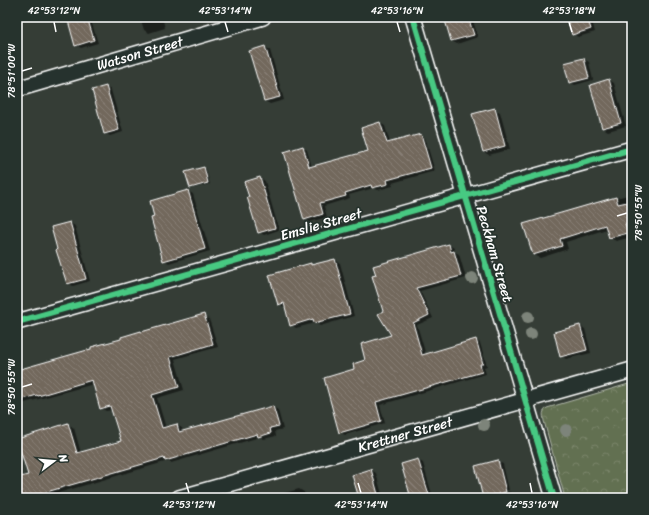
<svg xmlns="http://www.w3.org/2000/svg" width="649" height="515" font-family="Sriracha,sans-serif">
<defs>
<pattern id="park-crowns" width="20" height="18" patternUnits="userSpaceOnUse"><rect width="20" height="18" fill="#626f51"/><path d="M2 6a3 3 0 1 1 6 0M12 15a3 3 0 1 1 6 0" fill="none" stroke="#7a856b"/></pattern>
<pattern id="building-back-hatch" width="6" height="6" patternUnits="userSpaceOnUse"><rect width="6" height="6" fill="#72675b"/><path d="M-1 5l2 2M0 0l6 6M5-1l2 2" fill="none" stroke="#877e74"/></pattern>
</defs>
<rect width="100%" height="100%" fill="#353d36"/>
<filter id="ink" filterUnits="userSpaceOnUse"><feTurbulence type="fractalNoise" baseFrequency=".025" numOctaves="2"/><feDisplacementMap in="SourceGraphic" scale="8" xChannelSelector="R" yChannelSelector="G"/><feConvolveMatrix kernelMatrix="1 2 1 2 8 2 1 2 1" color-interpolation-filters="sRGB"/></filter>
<g filter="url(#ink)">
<path fill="url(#park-crowns)" stroke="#b0b7a8" d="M 632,383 L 632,498 L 565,498 L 544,421 C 543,414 542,412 547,408 Z"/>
<g fill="#0007">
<polygon points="70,17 90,17 98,43 81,48 76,45"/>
<polygon points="140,17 162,17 165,28 149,33 144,30"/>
<polygon points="445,17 472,17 478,37 457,44 452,41"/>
<polygon points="567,17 591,17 595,32 578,37 573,34"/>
<polygon points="265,47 270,50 284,100 270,104 265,101 251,51"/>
<polygon points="584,59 589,62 593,80 575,85 570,82"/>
<polygon points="609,80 614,83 626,126 608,131 603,128"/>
<polygon points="106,87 111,90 123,132 110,136 105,133"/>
<polygon points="494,109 500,112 510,149 489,155 484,152"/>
<polygon points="380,123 385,126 390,143 421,135 425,138 435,171 392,183 393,186 378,190 374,188 349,195 350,198 324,206 327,217 310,222 305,219 303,147 307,150 312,167 369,152 362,128"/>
<polygon points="204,168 206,169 210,184 193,188 191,187"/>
<polygon points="260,178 265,181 279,230 264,235 259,232 250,197"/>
<polygon points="188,191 193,194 210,251 169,263 164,260"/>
<polygon points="632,194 632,237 616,241 609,237 607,229 566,242 568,249 540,258 533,254 616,198"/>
<polygon points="70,223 75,226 90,281 73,286 68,283"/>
<polygon points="449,245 454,248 455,252 459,254 466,278 420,291 433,318 417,325 426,355 476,340 480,343 487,366 484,367 486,374 380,405 385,423 345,435 340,432 356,370 392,336 384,312"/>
<polygon points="335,260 340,263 354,316 320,326 315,323 296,328 291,325 286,307 284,307 279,304 310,264 313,266"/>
<polygon points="17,291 21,304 17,305"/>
<polygon points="204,316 209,319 218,347 175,359 184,390 157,398 166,428 177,425 182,428 183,432 273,407 278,410 283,429 275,431 276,436 264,439 260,437 171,463 168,461 41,498 17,498 17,479 29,476 68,424 74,428 81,453 122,441 112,410 106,411 101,408 94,384 17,405 17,371 93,350"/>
<polygon points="580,326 585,329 591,353 566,359 561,356"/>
<polygon points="418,460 423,463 433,498 412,498"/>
<polygon points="498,462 503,464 509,490 487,496 487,498 510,492 510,495 497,498 486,498 484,497"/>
<polygon points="371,470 376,473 383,498 360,498"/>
<polygon points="299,489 304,492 306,498 286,498 285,493"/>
</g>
<g fill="url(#building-back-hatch)" stroke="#fff">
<polygon points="67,17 87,17 94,40 75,46"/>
<polygon points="444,17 468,17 474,35 451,41"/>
<polygon points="566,17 587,17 591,29 572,35"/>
<polygon points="265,46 280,97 264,101 249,51"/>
<polygon points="584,58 589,78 569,83 564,63"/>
<polygon points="609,79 621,123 602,128 590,85"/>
<polygon points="106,86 119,130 104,134 92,90"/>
<polygon points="495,108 505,146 483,152 472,114"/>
<polygon points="380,122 387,143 421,134 431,168 387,180 388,184 372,188 371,185 345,193 346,196 320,203 323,214 304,220 284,152 303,146 309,167 368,151 361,128"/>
<polygon points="204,167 208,183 190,188 185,172"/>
<polygon points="260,177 275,228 258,233 247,197 249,197 244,182"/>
<polygon points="188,190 205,249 163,261 151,218 154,217 150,201"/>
<polygon points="616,197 618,204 627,202 632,217 632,221 625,224 628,233 609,238 605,225 560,239 562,246 533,255 523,224"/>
<polygon points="70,222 86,279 67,284 56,250 57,249 51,227"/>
<polygon points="449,244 451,252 454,251 461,276 416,288 429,315 413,323 422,355 476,339 483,364 480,364 482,372 376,402 381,421 339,433 324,378 354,369 353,364 365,360 361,344 391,335 378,314 383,311 372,276 376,275 373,266"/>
<polygon points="335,259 350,314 314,323 313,319 290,326 284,303 278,305 269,275 311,263 311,265"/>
<polygon points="204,314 213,344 170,357 179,387 152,395 162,428 177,424 179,432 273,406 279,426 270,428 271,433 258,437 257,434 165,461 164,458 43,493 24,498 17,498 17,478 28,475 17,439 68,423 77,453 121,441 110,406 100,409 92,380 38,396 37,395 17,401 17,370 91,349 91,347 121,339 121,337 141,331 141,332"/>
<polygon points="580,325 587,350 560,357 554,332"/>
<polygon points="418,459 430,498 411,498 401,464"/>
<polygon points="498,460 506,492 483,498 475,466"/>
<polygon points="371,469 379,498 359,498 352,475"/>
</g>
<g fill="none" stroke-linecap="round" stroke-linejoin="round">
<defs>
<g id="minor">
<polyline points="413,17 554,498"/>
<path id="s1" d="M 17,89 L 263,17"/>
<polyline points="17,322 632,149"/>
<path id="s2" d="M 179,498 L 632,370"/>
</g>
</defs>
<use href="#minor" stroke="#fff" stroke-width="18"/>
<use href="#minor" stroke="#26332d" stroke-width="15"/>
<defs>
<g id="cycleway">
<polyline points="413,17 554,498"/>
<polyline points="17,322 632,149"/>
</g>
</defs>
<use href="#cycleway" stroke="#26332d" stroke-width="8"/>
<use href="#cycleway" stroke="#46c982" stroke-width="6"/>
</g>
<g fill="#7d847a">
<circle cx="472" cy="278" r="6"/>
<circle cx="528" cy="317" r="6"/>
<circle cx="531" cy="334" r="6"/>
<circle cx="484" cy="425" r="6"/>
<circle cx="566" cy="430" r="6"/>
</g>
</g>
<path fill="none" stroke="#fff" stroke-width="1.5" d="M 54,22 L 56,32M 225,22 L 228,32M 397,22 L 400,32M 569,22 L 572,32M 22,71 L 32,68M 617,216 L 627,213M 22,387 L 32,384M 186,483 L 189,493M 358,483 L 361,493M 530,483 L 532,493"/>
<g text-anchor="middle" stroke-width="3.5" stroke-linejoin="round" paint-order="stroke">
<g font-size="14" fill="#fff" stroke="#26332d">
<text dy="5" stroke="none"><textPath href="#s1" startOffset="128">Watson Street</textPath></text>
<text transform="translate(321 224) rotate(-16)" y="5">Emslie Street</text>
<text transform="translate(495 254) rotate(74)" y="5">Peckham Street</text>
<text dy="5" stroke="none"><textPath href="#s2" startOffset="235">Krettner Street</textPath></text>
</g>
</g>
<rect width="649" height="515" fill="none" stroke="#26332d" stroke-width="44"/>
<g transform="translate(54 461) rotate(74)" stroke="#26332d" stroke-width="3" paint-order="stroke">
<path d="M0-3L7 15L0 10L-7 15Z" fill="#ffffff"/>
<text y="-6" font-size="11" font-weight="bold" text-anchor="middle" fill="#ffffff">N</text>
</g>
<rect x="22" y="22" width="605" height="471" fill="none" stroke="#fff" stroke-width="1.5"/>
<g font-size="10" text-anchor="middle" fill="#fff">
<text x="54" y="14">42°53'12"N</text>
<text x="225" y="14">42°53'14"N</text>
<text x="397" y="14">42°53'16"N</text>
<text x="569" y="14">42°53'18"N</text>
<text transform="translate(11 71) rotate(-90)" y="4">78°51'00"W</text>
<text transform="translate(638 213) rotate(-90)" y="4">78°50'55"W</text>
<text transform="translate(11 387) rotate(-90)" y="4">78°50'55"W</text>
<text x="189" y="508">42°53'12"N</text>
<text x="361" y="508">42°53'14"N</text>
<text x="532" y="508">42°53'16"N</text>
</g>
</svg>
